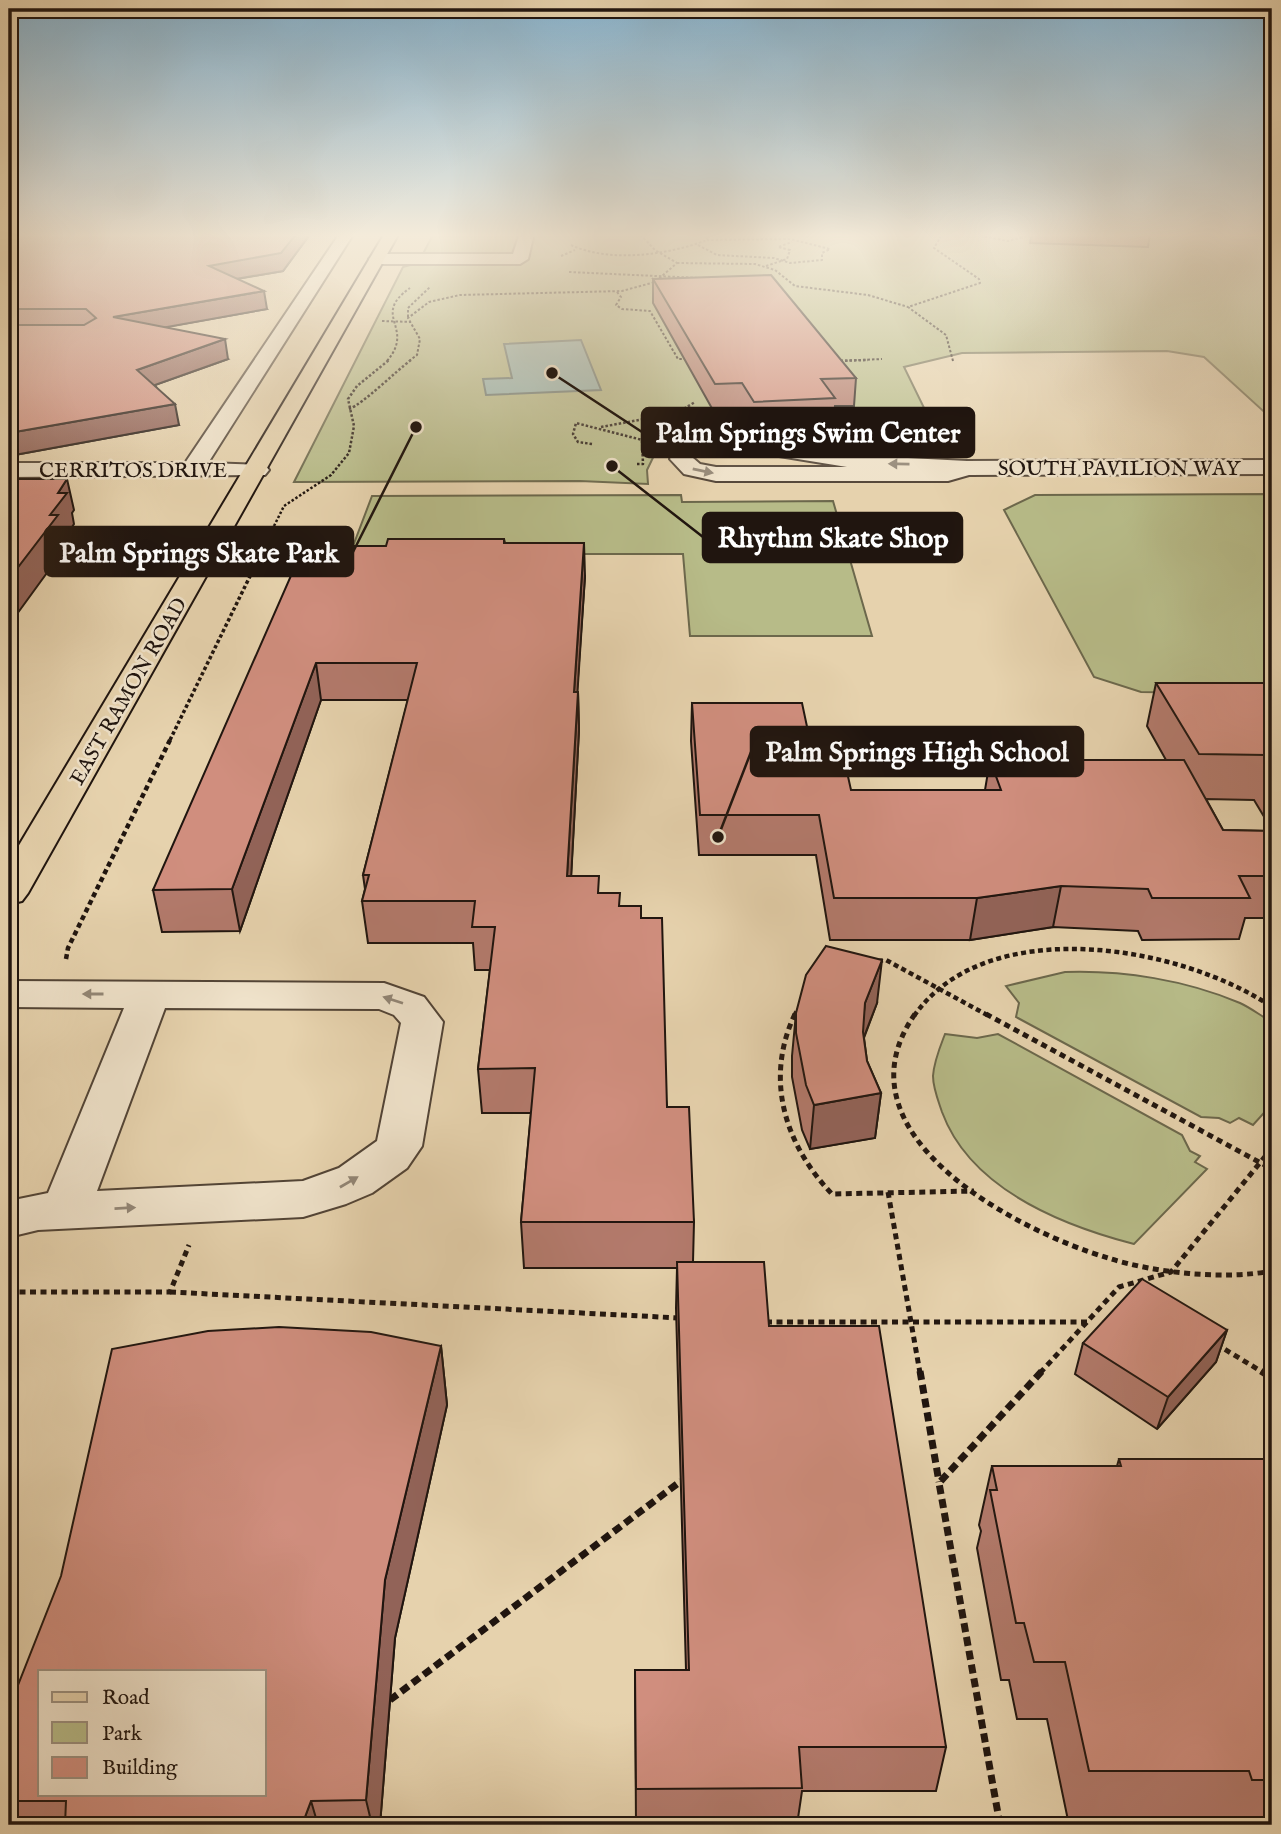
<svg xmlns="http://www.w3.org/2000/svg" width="1281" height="1834" font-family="'IM FELL English',serif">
<rect width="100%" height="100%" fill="#e6d2ad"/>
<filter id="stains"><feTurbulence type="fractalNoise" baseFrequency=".00286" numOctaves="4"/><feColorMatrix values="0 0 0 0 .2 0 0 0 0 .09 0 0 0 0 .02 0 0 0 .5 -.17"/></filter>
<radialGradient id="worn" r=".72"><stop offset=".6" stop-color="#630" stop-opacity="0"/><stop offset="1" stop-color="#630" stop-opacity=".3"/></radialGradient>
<g fill="#b7bb88" stroke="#6c684c" stroke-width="2">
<path d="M 434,233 L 1272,233 L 1272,419 L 1204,357 L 1167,351 L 962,353 L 904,367 L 948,457 C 924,465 897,461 874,451 L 708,431 L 663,437 L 647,470 L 648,484 L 580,481 L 294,482 L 403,267 L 418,263 Z"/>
<polygon points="1272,494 1272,694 1141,692 1094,677 1004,510 1035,495"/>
<polygon points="681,495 682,502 833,501 872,636 690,636 683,554 350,554 372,496"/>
<path d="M 1065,972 C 1123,970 1186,980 1240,1003 C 1251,1008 1261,1016 1272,1022 L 1272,1104 L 1253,1125 L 1239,1118 L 1230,1123 L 1219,1118 L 1201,1117 L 1016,1017 L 1019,1003 L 1006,986 Z"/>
<path d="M 945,1034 L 977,1038 L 998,1034 L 1182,1135 L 1190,1151 L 1200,1156 L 1195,1162 L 1207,1169 L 1134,1244 C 1061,1225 970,1188 942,1112 C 938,1100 933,1088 933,1076 C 934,1061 940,1047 945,1034 Z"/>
</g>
<polygon fill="#97b6b1" stroke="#677670" stroke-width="2" points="581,340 601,390 486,395 483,379 512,378 504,344"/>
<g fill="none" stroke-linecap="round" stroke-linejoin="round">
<defs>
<g id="minor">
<polygon points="340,233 354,233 208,463 265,465 269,470 265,475 9,477 9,463 185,463"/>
<polygon points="520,233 534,233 528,259 520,264 377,264 369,259 377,254 513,254"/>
<path d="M 731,438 L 869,456 L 967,461 L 1272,460 L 1272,474 L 969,475 L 948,481 L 716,481 L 684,474 L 670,459 L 678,444 ZM 708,452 L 754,452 L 847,467 L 716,467 L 700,464 L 693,458 L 695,454 Z"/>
<path d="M 9,981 L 384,983 L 424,997 L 443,1022 L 422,1146 L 407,1168 L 372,1193 L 346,1204 L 303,1217 L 38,1230 L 9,1237 L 9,1201 L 48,1193 L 124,1008 L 9,1007 ZM 165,1008 L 379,1009 L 394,1015 L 401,1023 L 377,1141 L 339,1168 L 303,1181 L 97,1191 Z"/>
</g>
<polygon id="major" points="385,233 399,233 28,893 22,901 9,904 9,862"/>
</defs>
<use href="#minor" stroke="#524436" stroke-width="4"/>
<use href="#major" stroke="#20150f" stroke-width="4"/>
<g stroke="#20150f" stroke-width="2" stroke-dasharray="2.5 2" stroke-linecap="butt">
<polyline points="967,233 1008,241 1035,234"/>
<path d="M 571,245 C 610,263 668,255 707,240 L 708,233"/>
<polyline points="698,245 717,255 774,258 790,263 822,260 822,253 830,249 790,239 707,240"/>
<polyline points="561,256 575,250"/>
<polyline points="677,263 755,264 775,270 795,286 868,295 908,307"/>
<polyline points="766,266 787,259 790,250 778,247 792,242"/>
<polyline points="569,272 700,278"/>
<polyline points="617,292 621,297 616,305 622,309 650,311 678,359 689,359"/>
<polyline points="408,317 408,308 430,287"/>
<polyline points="382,321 411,322"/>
<path d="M 387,361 C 416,327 370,316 410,288"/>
<polyline points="409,361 417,355 420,339 408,318 429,302 460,295 622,291 655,282 677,263 655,250 639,233"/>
<polyline points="836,361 882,359"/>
<polyline points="953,361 946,335 908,307 980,283 979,279 934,248 941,236 953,233"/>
</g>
<g stroke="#20150f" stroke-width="2.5" stroke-dasharray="2.5 2" stroke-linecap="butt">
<polyline points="836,361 868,360"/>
<path d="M 349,409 C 363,404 396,371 411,360"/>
<polyline points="835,420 842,429"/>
<polyline points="601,427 677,413 695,402"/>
<polyline points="592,444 578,442 573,434 576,423 654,443"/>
<polyline points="637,464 643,464 642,440"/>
<polyline points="274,526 284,506 331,475 349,453 354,426 348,399 357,386 389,360"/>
</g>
<polyline stroke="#20150f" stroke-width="3.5" stroke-dasharray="3.5 2.5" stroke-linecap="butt" points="170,740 275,525"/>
<g stroke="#20150f" stroke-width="4.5" stroke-dasharray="5 3.5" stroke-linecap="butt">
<polyline points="66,959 68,948 171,738"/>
<polyline points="878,961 886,960 989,1016"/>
<polyline points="794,1016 798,1009"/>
<path d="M 914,1016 C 986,912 1181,945 1272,1007"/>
</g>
<g stroke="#20150f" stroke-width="5" stroke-dasharray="6 4.5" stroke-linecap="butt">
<path d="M 795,1014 C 764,1079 785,1145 832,1194 L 974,1191"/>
<path d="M 915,1014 C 831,1134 1017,1231 1108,1258 C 1155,1273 1223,1280 1272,1271"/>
<polyline points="986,1014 1272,1169"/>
<polyline points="888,1192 920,1373"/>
<polyline points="9,1292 170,1292 189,1245"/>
<polyline points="170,1292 680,1318"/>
<polyline points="766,1322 1087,1322"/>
<polyline points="1216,1344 1264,1373"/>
<polyline points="1040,1373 1119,1287 1171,1272 1272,1148"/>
</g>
<g stroke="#20150f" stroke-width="7" stroke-dasharray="9 5" stroke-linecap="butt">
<polyline points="920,1371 939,1482"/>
<polyline points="1261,1371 1272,1378"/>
<polyline points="390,1700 681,1481"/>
<polyline points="1000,1825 939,1483 1042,1371"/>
</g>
<use href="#minor" fill="#efe2ca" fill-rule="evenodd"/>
<use href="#major" fill="#e6d2ad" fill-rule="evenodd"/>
</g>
<g fill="#b37a6c" stroke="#20150f" stroke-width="2">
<polygon points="9,233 311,233 283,271 237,279 267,309 166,327 228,359 155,385 179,425 9,456"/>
<polygon points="1032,233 1150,233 1148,247 1030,243"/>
<polygon points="653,279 856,378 854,406 835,406 833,427 752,431 741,411 714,412 653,303"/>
<polygon points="504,539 505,543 585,576 577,692 578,692 579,730 571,876 620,906 641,918 667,1107 694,1222 693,1262 769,1326 946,1747 936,1791 802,1791 797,1825 636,1825 635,1670 686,1670 676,1308 677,1268 524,1268 521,1222 531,1113 482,1113 478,1069 490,970 475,970 473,943 368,943 362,901 365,889 363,875 408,700 321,700 240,931 162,932 153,890 386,546"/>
<polygon points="1156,683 1272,683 1272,830 1254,800 1206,799 1223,830 1272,831 1272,918 1245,918 1239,939 1142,940 1138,931 1053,927 970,940 830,940 816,855 699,855 691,741 692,703 809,736 851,790 985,790 990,760 1166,760 1147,726"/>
<polygon points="877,1003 864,1038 867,1061 881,1093 875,1138 810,1149 802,1130 792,1077 792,1056 796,1013"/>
<polygon points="1227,1330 1216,1362 1157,1429 1075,1374 1083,1343"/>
<polygon points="441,1346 447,1405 395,1638 380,1825 9,1825 9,1708"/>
<polygon points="1119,1459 1272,1459 1272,1825 1069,1825 1047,1719 1017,1719 1009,1680 1001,1680 977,1548 981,1531 979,1525 992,1466 1117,1466"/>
</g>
<g fill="#926358" stroke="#20150f" stroke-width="2">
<polygon points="297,233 311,233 283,271 212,283 209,266"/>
<polygon points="264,291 267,309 117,336 113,317"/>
<polygon points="225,339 228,359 141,390 137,370"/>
<polygon points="175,404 179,425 9,456 9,433"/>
<polygon points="67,479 74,510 72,513 74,524 63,540 65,548 9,625 9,579 50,515 58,493"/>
<polygon points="584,543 585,576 575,730 574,692"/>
<polygon points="316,663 321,700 240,931 232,889"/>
<polygon points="578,692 579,730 569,917 567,876"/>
<polygon points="1061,886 1053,927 970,940 977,898"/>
<polygon points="882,960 877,1003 860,1047 865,1003"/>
<polygon points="881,1093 875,1138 810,1149 814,1105"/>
<polygon points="1227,1330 1216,1362 1157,1429 1168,1397"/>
<polygon points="441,1346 447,1405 395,1638 380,1825 372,1825 366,1800 385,1580"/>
<polygon points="311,1801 318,1825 302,1825"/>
</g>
<g fill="#d08e7e" stroke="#20150f" stroke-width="2" fill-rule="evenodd">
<polygon points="9,233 297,233 281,253 209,266 264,291 113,317 225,339 137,370 175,404 9,433 9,325 84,325 96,318 86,309 9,309"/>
<polygon points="771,275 856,378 821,379 835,398 754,402 742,383 715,384 653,279"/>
<polygon points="17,479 67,479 58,493 67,493 50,515 58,515 9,579 9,488"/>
<polygon points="388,539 504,539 504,543 584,543 574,692 578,692 567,876 599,876 598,893 620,893 619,906 641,906 641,918 662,918 667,1107 689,1107 694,1222 521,1222 535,1068 478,1069 495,927 472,927 475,901 362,901 369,875 363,875 417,663 316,663 232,889 153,890 304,546 386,546"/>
<polygon points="1156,683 1272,683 1272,764 1266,755 1199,754"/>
<polygon points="692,703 802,703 809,736 839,736 851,790 1001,790 990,760 1184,760 1223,830 1272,831 1272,876 1239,876 1250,898 1152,898 1148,889 1061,886 977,898 834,898 819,815 700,815"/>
<polygon points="826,946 882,960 865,1003 863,1032 867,1061 881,1093 814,1105 806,1085 796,1033 796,1013 806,975"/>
<polygon points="677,1262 764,1262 769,1326 879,1326 946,1747 799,1747 802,1788 636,1789 635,1670 689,1670"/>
<polygon points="1142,1279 1227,1330 1168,1397 1083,1343"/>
<path d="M 279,1327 L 371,1332 L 441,1346 L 385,1580 L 366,1800 L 311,1801 L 302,1825 L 65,1825 L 66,1801 L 9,1801 L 9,1708 L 61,1576 L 112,1349 L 208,1331 ZM 40,1671 L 264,1671 L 264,1794 L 40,1794 Z"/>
<polygon points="1119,1459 1272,1459 1272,1780 1252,1780 1249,1771 1089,1771 1065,1662 1034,1662 1024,1623 1016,1623 990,1490 997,1490 992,1466 1121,1466"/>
</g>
<defs><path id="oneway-solid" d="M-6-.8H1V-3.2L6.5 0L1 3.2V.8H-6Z" transform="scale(1.75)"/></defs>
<g fill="#928676">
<use href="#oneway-solid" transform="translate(899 464) rotate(-179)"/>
<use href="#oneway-solid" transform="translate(703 471) rotate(12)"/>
<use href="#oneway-solid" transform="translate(93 994) rotate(180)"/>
<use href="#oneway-solid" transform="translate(393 1000) rotate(-162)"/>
<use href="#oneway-solid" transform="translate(349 1182) rotate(-30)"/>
<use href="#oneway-solid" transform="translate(125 1208) rotate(-3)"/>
</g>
<linearGradient id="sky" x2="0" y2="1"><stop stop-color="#87b5d2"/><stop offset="0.48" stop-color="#f4ebda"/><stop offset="1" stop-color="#f4ebda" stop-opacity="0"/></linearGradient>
<rect width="1281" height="490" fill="url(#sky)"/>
<g text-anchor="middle" stroke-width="5" stroke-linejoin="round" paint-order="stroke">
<g font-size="21" fill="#20150f" stroke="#efe2ca">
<text x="1119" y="475">SOUTH PAVILION WAY</text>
<text x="133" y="477">CERRITOS DRIVE</text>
<text transform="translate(128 691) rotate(-60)" y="7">EAST RAMON ROAD</text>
</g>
</g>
<path fill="none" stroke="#20150f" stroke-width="2.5" d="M552 373L642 432M612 466L703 537M416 427L353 552M718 837L751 752"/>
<g fill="#20150f" stroke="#efe2ca" stroke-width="2.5">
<circle cx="552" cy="373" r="7"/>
<circle cx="612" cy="466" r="7"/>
<circle cx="416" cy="427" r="7"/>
<circle cx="718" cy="837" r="7"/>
</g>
<g fill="#20150f" stroke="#20150f" stroke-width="2.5">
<rect x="642" y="408" width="332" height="49" rx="7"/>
<rect x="703" y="513" width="259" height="49" rx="7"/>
<rect x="45" y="527" width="308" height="49" rx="7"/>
<rect x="751" y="727" width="332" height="49" rx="7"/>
</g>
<g font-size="28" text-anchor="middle" font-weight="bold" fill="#fff">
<text x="808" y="442">Palm Springs Swim Center</text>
<text x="833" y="547">Rhythm Skate Shop</text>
<text x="199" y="562">Palm Springs Skate Park</text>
<text x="917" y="761">Palm Springs High School</text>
</g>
<rect width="1281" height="1834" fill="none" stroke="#e6d2ad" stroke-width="35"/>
<rect x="10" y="10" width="1260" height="1813" fill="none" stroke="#20150f" stroke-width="3.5"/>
<rect x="18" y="18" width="1246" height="1799" fill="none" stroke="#20150f" stroke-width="2"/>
<rect x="38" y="1670" width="228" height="126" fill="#efe2ca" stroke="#9c907f" stroke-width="2"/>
<rect x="52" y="1692" width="35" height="10" fill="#e6d2ad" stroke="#9c907f" stroke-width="2"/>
<text x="102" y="1704" font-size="21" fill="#20150f">Road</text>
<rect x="52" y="1722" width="35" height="21" fill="#b7bb88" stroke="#9c907f" stroke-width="2"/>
<text x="102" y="1740" font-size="21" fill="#20150f">Park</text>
<rect x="52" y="1757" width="35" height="21" fill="#d08e7e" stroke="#9c907f" stroke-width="2"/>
<text x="102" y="1774" font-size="21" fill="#20150f">Building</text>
<rect width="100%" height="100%" filter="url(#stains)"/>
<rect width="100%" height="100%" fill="url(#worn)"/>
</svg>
